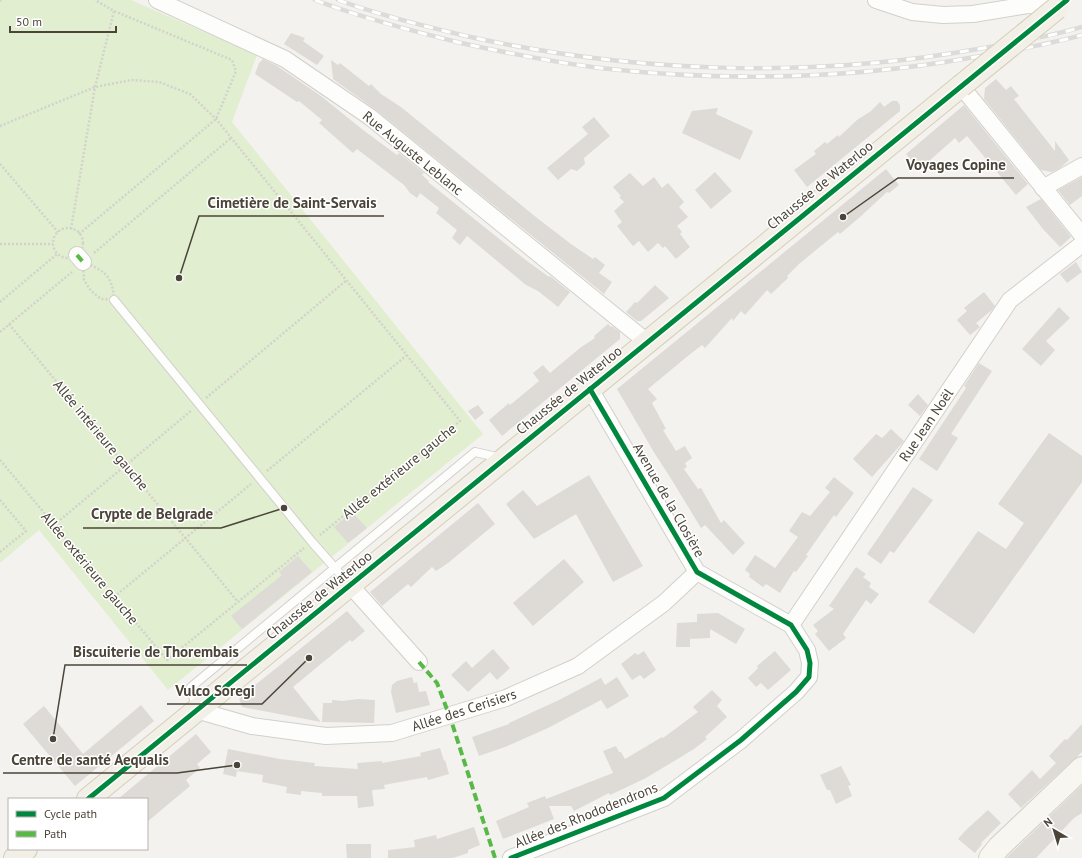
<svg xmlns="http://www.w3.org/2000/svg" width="1082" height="858" font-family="'PT Sans',sans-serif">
<rect width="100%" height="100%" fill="#f4f2ee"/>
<polygon fill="#e1eecf" points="0,0 131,0 257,55 232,122 483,434 168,690 39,530 0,563"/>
<g fill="#dedbd6">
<polygon points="291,33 305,38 303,41 324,56 317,65 284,44"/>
<polygon points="263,59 277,66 321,96 363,130 397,155 399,153 424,173 422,175 429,181 428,182 527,261 549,277 550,276 570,292 558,307 538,291 526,285 467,236 460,245 452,238 457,230 436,213 439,208 420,193 417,198 410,193 404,185 357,149 353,153 319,123 322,120 299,101 297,102 255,74 259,63"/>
<polygon points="331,60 338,65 340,63 369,86 371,84 381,94 401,107 537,218 571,244 593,259 595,257 605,265 599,273 612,282 604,294 376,110 333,79"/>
<polygon points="996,79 1006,90 1011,86 1019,96 1014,99 1021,108 1055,151 1055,141 1069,160 1060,168 1052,172 1041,170 984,99 985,88"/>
<polygon points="892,101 897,101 900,105 900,111 807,187 794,170 816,154 814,151 825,142 827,144 838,135 839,137 857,120 871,111 880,102 884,107"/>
<polygon points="964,105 1028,184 1016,195 967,136 959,143 955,138 919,170 906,154"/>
<polygon points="718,108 716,114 753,131 740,160 682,133 692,111"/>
<polygon points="594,117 610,136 584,158 585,164 577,171 571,169 558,180 547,168 588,134 582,127"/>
<polygon points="886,169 899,185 889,193 887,192 860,217 840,234 838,232 799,264 787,276 788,278 771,294 767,290 745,315 741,311 733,321 732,318 705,348 702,345 689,355 648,389 657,399 652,403 666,429 663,430 676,451 685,446 692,458 685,463 687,467 684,469 698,489 701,488 721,523 724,520 745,543 733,555 705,525 701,528 670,477 655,454 617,389"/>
<polygon points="715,172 732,191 711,209 695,190"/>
<polygon points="630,173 643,186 654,177 662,188 668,183 684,202 679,207 688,217 677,226 682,232 680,234 690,247 676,259 665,246 663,248 658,243 648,252 639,241 633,246 617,226 622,222 614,211 624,202 619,197 621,196 613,187"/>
<polygon points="1082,177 1082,196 1070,205 1058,190"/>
<polygon points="1041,199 1071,237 1060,247 1043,229 1026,207"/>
<polygon points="1076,262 1082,272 1067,283 1060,274"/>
<polygon points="655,285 669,298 641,321 637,321 626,312 635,302 637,303"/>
<polygon points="984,292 995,306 992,310 976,323 980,327 970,335 957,320 967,311 964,308"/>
<polygon points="1059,307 1070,318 1046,341 1055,350 1041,366 1022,349"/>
<polygon points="608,324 611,327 612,326 620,332 620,339 502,436 489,420 509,403 510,405 539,381 533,373 543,365 550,373 580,348 595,338 594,336"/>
<polygon points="979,363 992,371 951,434 958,438 937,471 919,459 966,388 964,386"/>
<polygon points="918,394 928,405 920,416 908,405"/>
<polygon points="478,405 484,413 475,420 468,411"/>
<polygon points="891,429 904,441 872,477 853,459 876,434 882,438"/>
<polygon points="1049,433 1082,456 1082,482 974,634 928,602 978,531 1006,549 1024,523 998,504"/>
<polygon points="589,475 643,566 613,582 576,514 534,539 506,504 523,490 537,506"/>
<polygon points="834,477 854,493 836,517 834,515 806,555 808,556 796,572 794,571 780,593 766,584 763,587 749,577 750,574 745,570 755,555 775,568 798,537 789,531 802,512 810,516 830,492 825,488"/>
<polygon points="913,487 933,500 894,553 890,551 881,564 867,554"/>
<polygon points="478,503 495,524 448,563 436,571 432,567 411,587 408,584 382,606 370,592"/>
<polygon points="352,512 367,528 348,543 334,527"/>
<polygon points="298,556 312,572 242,629 231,616 282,575 279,572"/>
<polygon points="564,559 584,582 533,626 513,603"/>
<polygon points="856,567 866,574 863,577 871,583 869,587 879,594 871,604 866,600 843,634 846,638 829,651 815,634 818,631 813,625 834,609 829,606"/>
<polygon points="347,611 365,631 352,642 350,640 293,687 321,722 242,707 239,698"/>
<polygon points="718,613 745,629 736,644 710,629 710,638 690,639 690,647 676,647 677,623 697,622 697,614"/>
<polygon points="493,649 510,668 497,680 490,672 468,692 451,675 466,661 472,668"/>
<polygon points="644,651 656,670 644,679 640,675 632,680 621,664 635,653 638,655"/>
<polygon points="775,651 791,670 768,690 761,683 756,687 748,678 758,668 757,666"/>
<polygon points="412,677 414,683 417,682 419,692 426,691 430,705 396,713 391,692 392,685 397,681"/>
<polygon points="617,677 629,696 607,709 601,700 548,728 505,747 479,756 472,737 509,724 509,723 559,700 601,678 605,685"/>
<polygon points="712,690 722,700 717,706 727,717 705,737 707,739 694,749 646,778 610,795 609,793 574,811 571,806 549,806 554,819 503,839 496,821 529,807 527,803 545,796 546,799 613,773 603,751 616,746 619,752 621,752 625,759 662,737 663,738 698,712 693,707"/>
<polygon points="358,699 375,700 374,723 322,722 323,703 332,703 332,700 343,701"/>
<polygon points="141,705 154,721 75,786 23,724 44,706 83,754"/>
<polygon points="1082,724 1082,752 1021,808 1008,794 1032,770 1040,779 1056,763 1049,756 1065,739 1067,740"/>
<polygon points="196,734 211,752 197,764 200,768 186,780 190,786 147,822 147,799 118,799"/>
<polygon points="440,748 444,761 445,760 449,774 428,780 427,777 384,785 385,789 372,790 374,806 358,808 357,796 322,796 322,793 301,791 301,795 286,793 287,787 262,782 263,775 237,771 236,777 223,774 228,749 280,759 315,763 314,766 358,769 357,763 382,761 382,763 421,756 420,753"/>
<polygon points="841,766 851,785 848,786 852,796 836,804 830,790 827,790 820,775"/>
<polygon points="1082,785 1082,813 1074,818 1036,858 1006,858"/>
<polygon points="988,810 1001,823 981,843 982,844 975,853 958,839 966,830"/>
<polygon points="474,827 480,845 468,850 468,853 453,858 388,858 388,850 415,847 414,840 436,835 437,839"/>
<polygon points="346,844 371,844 371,858 347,858"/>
</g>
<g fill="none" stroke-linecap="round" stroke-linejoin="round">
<defs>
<g id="lane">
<polyline points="114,300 312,542 349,584"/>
<polyline points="196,708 191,687 475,452 501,458"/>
</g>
<g id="street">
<polyline points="157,0 285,59 370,117 647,342"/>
<polyline points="876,0 912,12 943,15 973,14 1028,5 1057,8"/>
<polyline points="961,86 1082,235"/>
<polyline points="1043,188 1082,166"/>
<polyline points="77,255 83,262"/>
<polyline points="350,585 419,662"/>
<polyline points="791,625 1010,300 1082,244"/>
<polyline points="196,710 252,726 326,736 392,733 506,698 578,666 664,603 697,572"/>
<polyline points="511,858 664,798 741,740 796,692 809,677 810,663 807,650 791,625 697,572 590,389"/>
</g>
<polyline id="secondary" points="990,858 999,847 1082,768"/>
<g id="primary">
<polyline points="88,799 961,86"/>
<polyline points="15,858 26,849"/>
</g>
</defs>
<use href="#lane" stroke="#d2d0cb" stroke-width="10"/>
<use href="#street" stroke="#d2d0cb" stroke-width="18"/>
<use href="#secondary" stroke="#d3cfc5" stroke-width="24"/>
<use href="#primary" stroke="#d6cebb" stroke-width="24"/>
<g stroke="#d3d2cc" stroke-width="2.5" stroke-dasharray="2 2" stroke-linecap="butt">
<polyline points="0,1 1,0"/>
<polyline points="0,126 95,87 131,80 159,82 190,94 216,119 460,421 320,535"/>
<polyline points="0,164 58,232"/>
<circle cx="68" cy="243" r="15"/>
<polyline points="71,229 95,87 114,11"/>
<polyline points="79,234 216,119 236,71 232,60 114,11 95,0"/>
<polyline points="0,244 53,244"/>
<polyline points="94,253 231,138"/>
<path d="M 83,262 C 104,270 113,276 114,300 L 101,299 L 91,291 L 84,280 Z"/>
<polyline points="0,302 57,254"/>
<polyline points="9,324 238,602"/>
<polyline points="0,332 72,272"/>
<polyline points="206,398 347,280"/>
<polyline points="0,460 167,660 304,548"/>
<polyline points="267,471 407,355"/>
<polyline points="0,500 26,531 0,552"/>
<polyline points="54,525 192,410"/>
<polyline points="114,597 251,484"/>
</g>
<use href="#lane" stroke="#fdfdfc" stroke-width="8"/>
<use href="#street" stroke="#fdfdfc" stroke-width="16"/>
<use href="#secondary" stroke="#f7f6f1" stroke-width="22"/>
<use href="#primary" stroke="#f2efe6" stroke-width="22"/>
<defs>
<g id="rail">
<path d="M 315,0 C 362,18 412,31 461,43 C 507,53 553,62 600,68 C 724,82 852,79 975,57 C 1010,51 1047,45 1082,35"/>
<path d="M 338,0 C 379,15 423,26 466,36 C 633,73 809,79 978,49 C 1013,43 1048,37 1082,27"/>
</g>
</defs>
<use href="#rail" stroke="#dbdbda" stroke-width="4.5"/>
<use href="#rail" stroke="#fff" stroke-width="3" stroke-dasharray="9" stroke-linecap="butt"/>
<defs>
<polyline id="primary-bridge" points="961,86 1057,8"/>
</defs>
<use href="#primary-bridge" stroke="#d6cebb" stroke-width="24" stroke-linecap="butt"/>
<use href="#primary-bridge" stroke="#f2efe6" stroke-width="22"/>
<g stroke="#58b947" stroke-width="4" stroke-dasharray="8 4" stroke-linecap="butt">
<polyline points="77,255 83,262"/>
<polyline points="419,662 437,683 451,720 495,858"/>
</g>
<defs>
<g id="cycleway">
<polyline points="88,799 1067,0"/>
<polyline points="511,858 664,798 741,740 796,692 809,677 810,663 807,650 791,625 697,572 590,389"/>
</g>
</defs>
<use href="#cycleway" stroke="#fff" stroke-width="8"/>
<use href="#cycleway" stroke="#00873e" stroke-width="5"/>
</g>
<g text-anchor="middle" stroke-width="3" stroke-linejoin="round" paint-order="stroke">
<g font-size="14" fill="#4b4439" stroke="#fff">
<text transform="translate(413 153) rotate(39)" y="5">Rue Auguste Leblanc</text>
<text transform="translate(820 185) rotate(-39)" y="5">Chaussée de Waterloo</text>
<text transform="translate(569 390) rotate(-39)" y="5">Chaussée de Waterloo</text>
<text transform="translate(926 425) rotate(-56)" y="5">Rue Jean Noël</text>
<text transform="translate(101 435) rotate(50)" y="5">Allée intérieure gauche</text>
<text transform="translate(399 471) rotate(-39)" y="5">Allée extérieure gauche</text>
<text transform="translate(669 500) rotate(60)" y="5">Avenue de la Closière</text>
<text transform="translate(90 568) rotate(50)" y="5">Allée extérieure gauche</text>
<text transform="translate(319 595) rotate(-39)" y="5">Chaussée de Waterloo</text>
<text transform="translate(464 710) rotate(-18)" y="5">Allée des Cerisiers</text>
<text transform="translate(586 815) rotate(-22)" y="5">Allée des Rhododendrons</text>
</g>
</g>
<path fill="none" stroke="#4b4439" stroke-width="1.5" d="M843 217L898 178H1014M179 278L199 216H384M284 508L221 528H83M53 739L65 665H247M309 658L262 704H167M237 765L177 773H3"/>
<g fill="#4b4439" stroke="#fff" stroke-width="1.5">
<circle cx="843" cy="217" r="4"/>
<circle cx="179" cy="278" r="4"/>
<circle cx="284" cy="508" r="4"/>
<circle cx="53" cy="739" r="4"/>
<circle cx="309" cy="658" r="4"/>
<circle cx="237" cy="765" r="4"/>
</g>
<g font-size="15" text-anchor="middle" font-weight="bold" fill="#4b4439" stroke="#fff" stroke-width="3" stroke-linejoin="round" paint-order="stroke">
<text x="956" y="170">Voyages Copine</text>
<text x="292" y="208">Cimetière de Saint-Servais</text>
<text x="152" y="519">Crypte de Belgrade</text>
<text x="156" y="657">Biscuiterie de Thorembais</text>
<text x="215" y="696">Vulco Soregi</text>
<text x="90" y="765">Centre de santé Aequalis</text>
</g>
<rect x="8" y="798" width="140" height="52" fill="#ffffff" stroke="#b7b4b0"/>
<rect x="16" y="811" width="20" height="6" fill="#00873e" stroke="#b7b4b0"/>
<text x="44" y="818" font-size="12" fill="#4b4439">Cycle path</text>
<rect x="16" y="831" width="20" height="6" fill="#58b947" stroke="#b7b4b0"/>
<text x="44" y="838" font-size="12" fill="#4b4439">Path</text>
<g transform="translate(1054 830) rotate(322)" stroke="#ffffff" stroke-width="3" paint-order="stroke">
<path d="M0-3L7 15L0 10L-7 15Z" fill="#4b4439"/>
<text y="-6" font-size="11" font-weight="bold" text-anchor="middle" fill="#4b4439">N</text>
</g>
<path d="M10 26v6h106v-6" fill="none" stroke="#4b4439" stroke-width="2"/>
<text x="16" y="26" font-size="12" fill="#4b4439" stroke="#ffffff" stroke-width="3" paint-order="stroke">50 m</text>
</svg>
